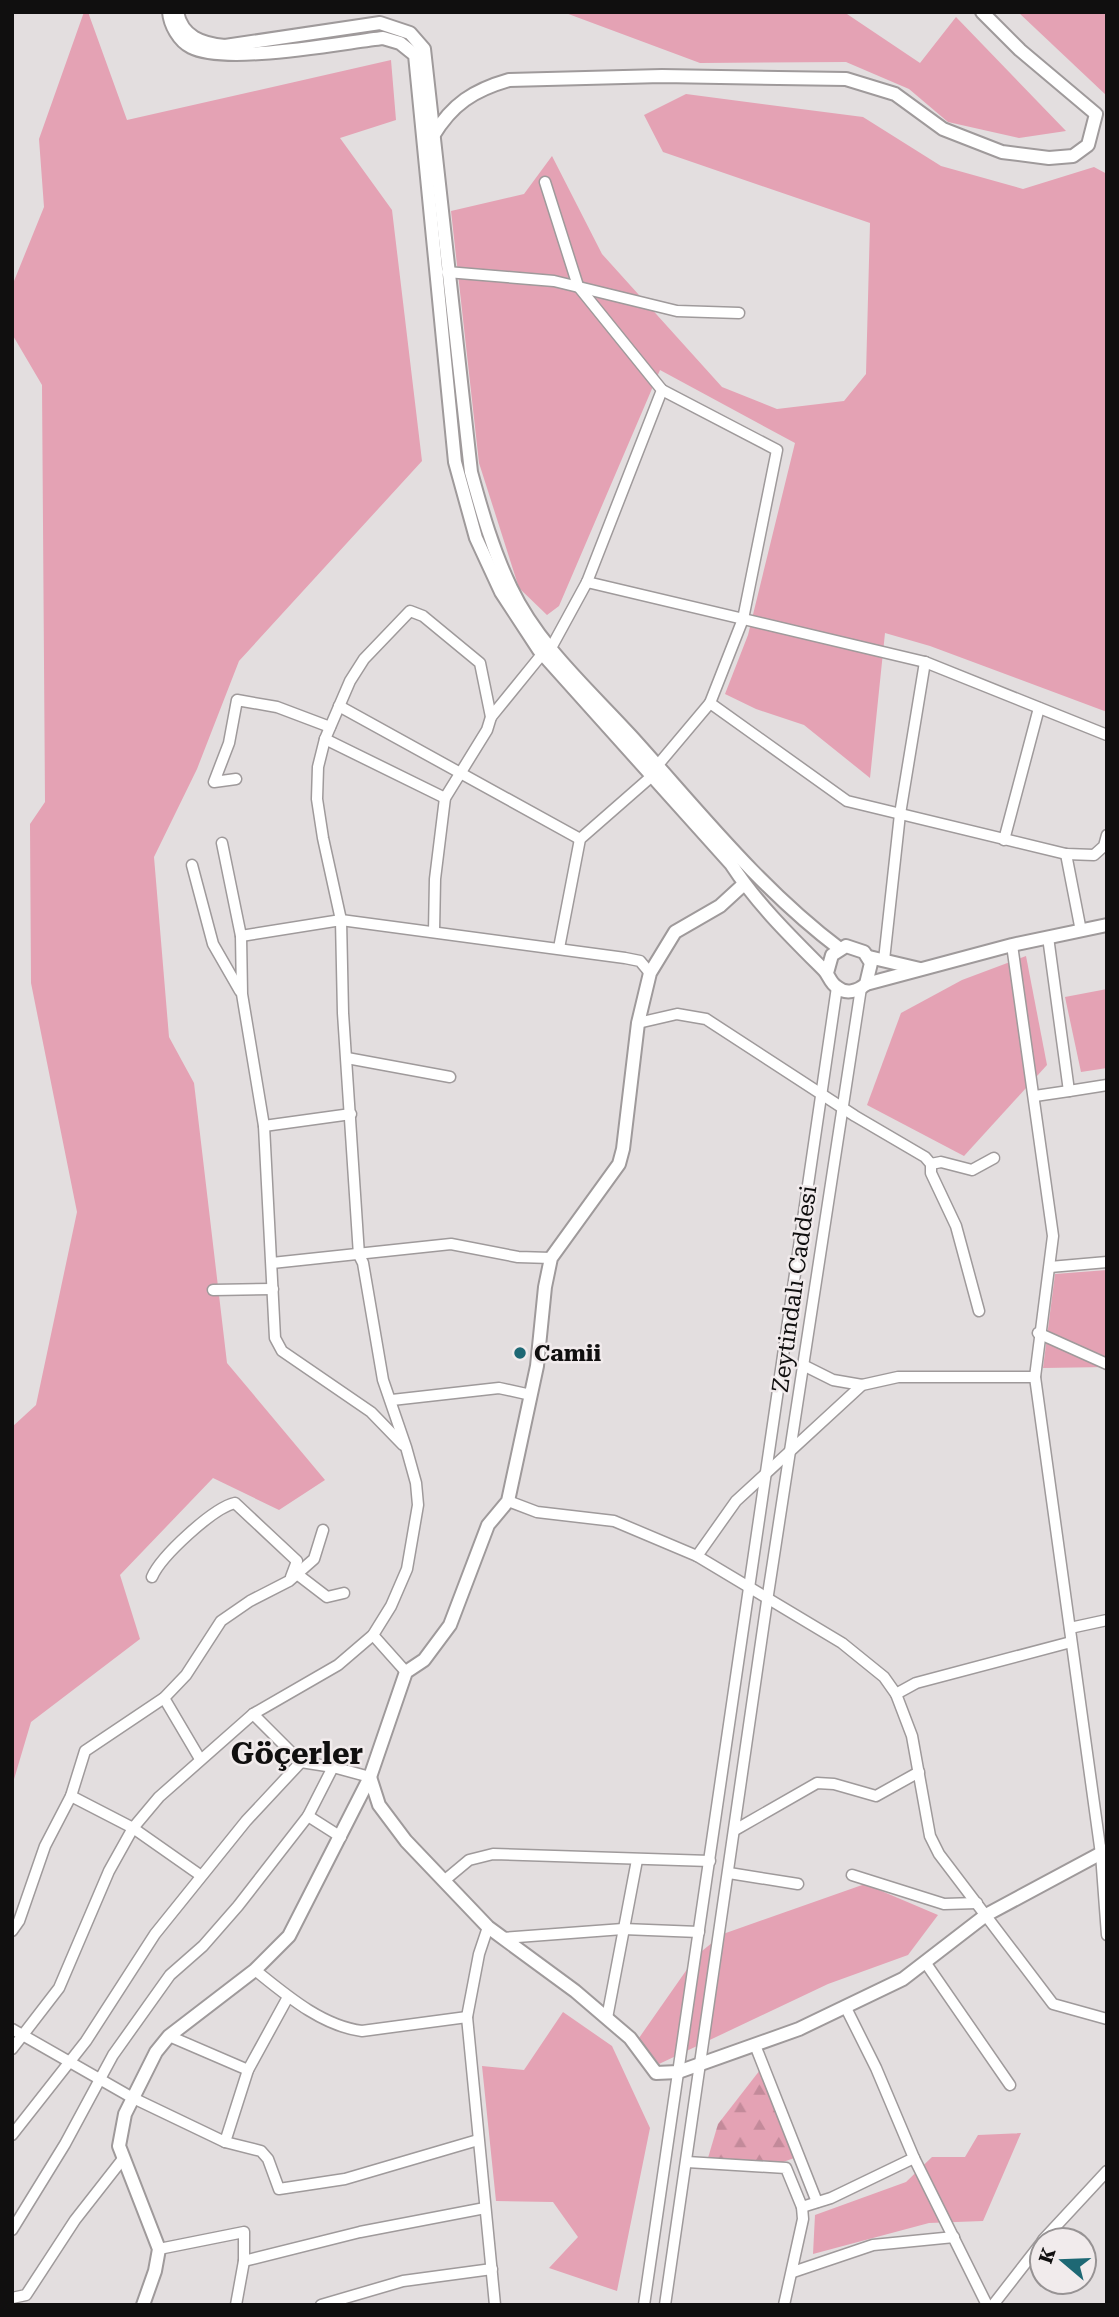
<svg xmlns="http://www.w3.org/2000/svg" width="1119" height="2317" font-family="'Roboto Serif',serif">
<defs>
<pattern id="forest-firs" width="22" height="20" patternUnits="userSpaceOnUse" patternTransform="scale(1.75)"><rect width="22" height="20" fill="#e4a2b4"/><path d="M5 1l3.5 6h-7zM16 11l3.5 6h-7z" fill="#c38a9a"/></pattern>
</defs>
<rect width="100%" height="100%" fill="#e3dedf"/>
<g fill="#e4a2b4">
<polygon points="84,12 88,12 127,120 391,60 396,120 340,138 392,210 422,461 239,661 197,769 154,857 169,1037 194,1083 227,1363 325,1480 279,1510 213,1478 120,1575 140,1639 31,1722 12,1786 12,1427 36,1405 77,1212 31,983 30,824 45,802 42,385 12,334 12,286 44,207 39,139"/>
<polygon points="563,12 844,12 920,63 956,17 1066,131 1019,138 948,122 909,89 846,62 700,63"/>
<polygon points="1018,12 1107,12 1107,96"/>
<polygon points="686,94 863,117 941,166 1023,189 1094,167 1107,174 1107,712 930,646 885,633 870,778 804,725 756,709 725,694 748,635 795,443 660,370 559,606 547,615 519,588 479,463 451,211 524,194 552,156 602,254 722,387 777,409 844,401 866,374 870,223 663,152 644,115"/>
<polygon points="1026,956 1047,1065 964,1156 867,1105 901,1013 962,980"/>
<polygon points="1107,989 1107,1068 1081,1072 1065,997"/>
<polygon points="1107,1270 1107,1367 1043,1368 1055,1274"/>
<polygon points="865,1884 938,1915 908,1955 828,1984 659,2064 639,2038 697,1955 723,1934"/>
<polygon points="563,2012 612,2046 650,2128 617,2291 549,2268 578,2237 553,2202 496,2201 482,2066 524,2070"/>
<polygon points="1021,2133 983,2221 929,2223 813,2254 815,2215 906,2182 932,2157 965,2157 978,2135"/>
</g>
<polygon fill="url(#forest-firs)" points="760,2070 797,2157 772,2166 708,2158 718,2124"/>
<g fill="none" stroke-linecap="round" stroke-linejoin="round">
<defs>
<g id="street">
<polyline points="545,182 578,286 662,390 587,582 551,648"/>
<polyline points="447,272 554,281 677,311 739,313"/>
<polyline points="662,390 777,450 743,619 710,703"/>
<polyline points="587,582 925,662 1107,735"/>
<polyline points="339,706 580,839"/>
<polyline points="491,717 543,653"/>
<polyline points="325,739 445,798"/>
<polyline points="657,766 710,703 847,801 1066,854 1094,855 1104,846 1107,835"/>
<polyline points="236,779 214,782 229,743 237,700 277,707 330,727"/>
<polyline points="1004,840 1039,708"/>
<polyline points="222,843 241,936 242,994 264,1126 275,1338 282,1351 371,1412 403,1445"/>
<polyline points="1066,854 1081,931"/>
<polyline points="192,865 213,944 240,991"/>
<polyline points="241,936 341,920 625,958 640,961 650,973"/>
<polyline points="1012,945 1053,1236 1035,1377 1101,1854 1107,1935"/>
<polyline points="559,948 580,839 652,776"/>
<polyline points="884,960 900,814 925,662"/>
<polyline points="638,1023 677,1014 706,1019 855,1116 925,1157 931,1164 931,1173 956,1226 979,1311"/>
<polyline points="347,1058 450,1077"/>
<polyline points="1069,1091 1107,1085"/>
<polyline points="1035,1096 1069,1091 1048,937"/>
<polyline points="264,1126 351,1114"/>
<polyline points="931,1164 941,1162 972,1170 994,1158"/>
<polyline points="272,1263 451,1244 518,1257 551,1258"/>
<polyline points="1050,1267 1107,1262"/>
<polyline points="213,1290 273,1289"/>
<polyline points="1038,1333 1107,1364"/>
<polyline points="803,1365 833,1380 862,1385"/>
<polyline points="392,1400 499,1388 531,1395"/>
<polyline points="508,1501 537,1512 614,1521 697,1556 842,1643 884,1677 896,1694 912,1736 930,1836 939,1854 1053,2004 1107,2019"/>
<polyline points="697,1556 736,1501 862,1385 898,1377 1035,1377"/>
<polyline points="297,1574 327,1597 344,1593"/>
<path d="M 152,1577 C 161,1556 213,1508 235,1503 L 297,1561 L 291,1577"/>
<polyline points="1070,1628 1107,1620"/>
<polyline points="373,1635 406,1672"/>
<polyline points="896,1694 916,1683 1071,1642"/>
<polyline points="164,1698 200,1759"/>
<polyline points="253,1714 301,1762 333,1767 370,1777"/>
<polyline points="71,1796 133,1828 200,1875"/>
<polyline points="308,1816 341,1837"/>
<polyline points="735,1830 817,1783 834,1784 876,1796 919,1772"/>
<polyline points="729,1873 798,1884"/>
<polyline points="852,1875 944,1904 977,1903"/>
<polyline points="445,1880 469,1860 493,1854 710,1861"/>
<polyline points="488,1927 479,1954 467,2017 495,2305"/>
<polyline points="12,1931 19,1921 45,1846 71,1796 85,1751 164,1698 186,1675 221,1621 250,1601 289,1581 314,1559 323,1530"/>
<polyline points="503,1938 623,1929 699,1932"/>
<polyline points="925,1962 1010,2085"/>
<path d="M 255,1970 C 286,1995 322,2026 362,2031 L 467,2017"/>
<polyline points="607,2018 637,1860"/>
<polyline points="12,2029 131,2097 225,2142 261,2151 268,2159 279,2189 345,2179 478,2140"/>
<polyline points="169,2036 248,2070"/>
<polyline points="755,2045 817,2202"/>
<polyline points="12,2049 59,1988 109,1871 133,1828 159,1797 253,1714 338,1665 373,1635 391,1606 407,1569 418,1505 416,1483 406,1447 383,1380 363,1263 359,1255 343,1013 341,920 323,838 317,799 318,767 325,739 350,681 364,659 410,611 423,616 480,663 491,717 487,730 445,798 435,879 434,932"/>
<polyline points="12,2135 86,2041 155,1934 246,1821 301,1762"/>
<polyline points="225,2142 248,2070 288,1997"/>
<polyline points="914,2158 987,2305"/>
<polyline points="687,2162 786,2168 802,2207 803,2219 784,2305"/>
<polyline points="802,2207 831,2198 914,2158 876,2068 846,2008"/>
<polyline points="12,2230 65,2144 113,2055 170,1975 203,1946 238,1906 308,1816 333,1767"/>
<polyline points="1043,2240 1107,2171"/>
<polyline points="159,2249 244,2232 244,2261 236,2305"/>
<polyline points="244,2261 360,2232 485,2208"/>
<polyline points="793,2272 873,2245 954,2237"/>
<polyline points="12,2298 26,2295 75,2220 122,2160"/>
<polyline points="321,2305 403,2281 492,2269"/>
<polyline points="644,2305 837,987"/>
<polyline points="665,2305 767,1601 861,988"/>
<polyline points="993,2305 1042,2242"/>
</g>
<g id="secondary">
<path d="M 169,12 C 170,25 179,41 191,47 C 226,65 339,43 383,38 L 400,43 L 415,55 L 455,462 L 476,538 L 501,592 L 539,650 L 731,864 C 757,904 791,937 824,970 C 829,975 830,983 837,987 C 846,995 858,991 866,984 L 871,963 L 864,952 L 846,946 L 832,955 L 827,973"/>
<path d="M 177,12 C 182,37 202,44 225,46 L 380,23 L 410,33 L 424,49 L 471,472 C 482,512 493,551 511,588 C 538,645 589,690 631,736 C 698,810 759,888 840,949"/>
<path d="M 433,136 C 452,104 474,90 509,80 L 662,76 L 846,79 L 895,94 L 943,129 L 1002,152 L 1049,158 L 1073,156 L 1088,145 L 1096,114 L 1020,50 L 982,12"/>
<polyline points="869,957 920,969"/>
<polyline points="866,984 1012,945 1107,925"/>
<polyline points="370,1777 379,1805 406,1841 488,1927 575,1991 630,2038 656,2073 678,2072 799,2029 903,1979 986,1915 1107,1850"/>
<polyline points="143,2305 155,2271 159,2249 119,2146 125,2114 156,2052 169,2036 255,1970 289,1936 370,1777 406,1672 424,1660 450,1625 488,1525 508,1501 537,1366 545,1287 551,1258 619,1164 623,1149 638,1023 650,973 675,932 720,906 744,884"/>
</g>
</defs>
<use href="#street" stroke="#9f9a9b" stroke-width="13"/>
<use href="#secondary" stroke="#9f9a9b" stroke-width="16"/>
<use href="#street" stroke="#fff" stroke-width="10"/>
<use href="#secondary" stroke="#fff" stroke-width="12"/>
</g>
<circle fill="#1e6874" stroke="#f1ebec" stroke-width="2.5" cx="520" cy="1353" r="7"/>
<g text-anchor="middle" stroke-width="5" stroke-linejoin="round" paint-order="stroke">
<g font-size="23" fill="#100f0f" stroke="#f1ebec">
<text transform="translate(794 1289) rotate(-82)" y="8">Zeytindalı Caddesi</text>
</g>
<g font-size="23" font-weight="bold" fill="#100f0f" stroke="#f1ebec" text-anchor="start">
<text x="534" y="1361">Camii</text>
</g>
<g font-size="30" font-weight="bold" fill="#100f0f" stroke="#f1ebec">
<text x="297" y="1764">Göçerler</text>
</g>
</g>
<rect width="1119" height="2317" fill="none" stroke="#100f0f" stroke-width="28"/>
<g transform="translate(1063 2261) rotate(289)"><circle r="33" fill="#f1ebec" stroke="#979394" stroke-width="2"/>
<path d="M0-5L12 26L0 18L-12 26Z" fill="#1e6874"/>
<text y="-10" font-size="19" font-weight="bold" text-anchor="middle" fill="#100f0f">K</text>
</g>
</svg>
